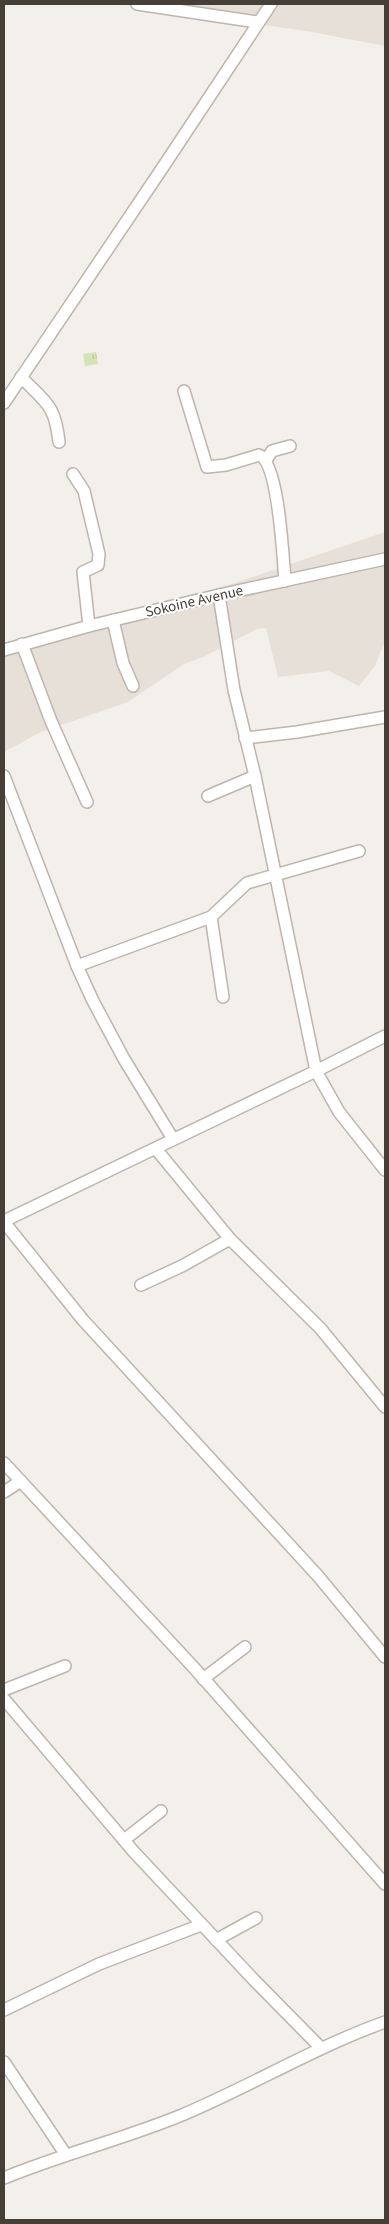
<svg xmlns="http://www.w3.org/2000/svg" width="389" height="2224" font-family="'Source Sans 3',sans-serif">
<defs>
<pattern id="park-tufts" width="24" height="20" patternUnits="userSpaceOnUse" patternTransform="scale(1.25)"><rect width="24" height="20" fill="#d5e3b6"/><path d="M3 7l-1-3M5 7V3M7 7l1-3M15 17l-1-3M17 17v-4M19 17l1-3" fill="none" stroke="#b8c49d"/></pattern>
</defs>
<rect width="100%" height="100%" fill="#f3efea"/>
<g fill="#e7e0d8">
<polygon points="119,4 385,4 385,46 312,32"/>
<polygon points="385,532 385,641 375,666 359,686 329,671 278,677 266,628 257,629 203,657 184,664 128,702 41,732 4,752 4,657 53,634 211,591"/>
</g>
<polygon fill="url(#park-tufts)" points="96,352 98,364 85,366 83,354"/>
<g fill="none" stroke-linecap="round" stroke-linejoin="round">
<defs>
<g id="minor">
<polyline points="137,4 257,22"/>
<path d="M 21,377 C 46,403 55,404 59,442"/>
<path d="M 184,391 L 207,467 L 226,465 L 259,455 C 279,463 283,559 285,581"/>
<polyline points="4,403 161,170 271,4"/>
<polyline points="266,460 272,451 290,446"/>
<polyline points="73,474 84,491 99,554 98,565 83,572 89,626"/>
<polyline points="113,620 123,663 133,686"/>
<polyline points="22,644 51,721 87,802"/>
<polyline points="4,650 89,626 219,595 385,559"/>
<polyline points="245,738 297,732 385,717"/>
<polyline points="4,776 77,966 93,1001 124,1059 173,1139"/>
<polyline points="208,796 255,776"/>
<polyline points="211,917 223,997"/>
<polyline points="77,966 211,917 247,883 359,851"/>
<polyline points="385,1036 316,1071 339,1112 385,1170"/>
<polyline points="156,1149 230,1239 320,1328 385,1407"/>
<polyline points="4,1221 316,1071 255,776 234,690 219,595"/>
<polyline points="4,1222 83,1320 318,1576 385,1657"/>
<polyline points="141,1285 182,1266 230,1239"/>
<polyline points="4,1463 196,1670 385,1884"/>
<polyline points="4,1492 21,1481"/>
<polyline points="203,1679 245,1647"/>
<polyline points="4,1690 65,1666"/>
<polyline points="4,1699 134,1852 254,1980 320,2047"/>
<polyline points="124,1840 161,1811"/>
<polyline points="216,1940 256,1918"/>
<polyline points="4,2010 99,1964 201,1925"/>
<polyline points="4,2062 66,2155"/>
<path d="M 4,2178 C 62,2154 124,2139 182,2115 C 251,2086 315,2047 385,2022"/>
</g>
</defs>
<use href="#minor" stroke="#beb5ad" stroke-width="14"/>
<use href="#minor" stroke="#fff" stroke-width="11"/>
</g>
<g text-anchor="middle" stroke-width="4" stroke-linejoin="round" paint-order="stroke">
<g font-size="15" fill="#463f38" stroke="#fff">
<text transform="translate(194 601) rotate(-13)" y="5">Sokoine Avenue</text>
</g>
</g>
<rect width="389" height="2224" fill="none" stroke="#463f38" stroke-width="10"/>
</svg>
